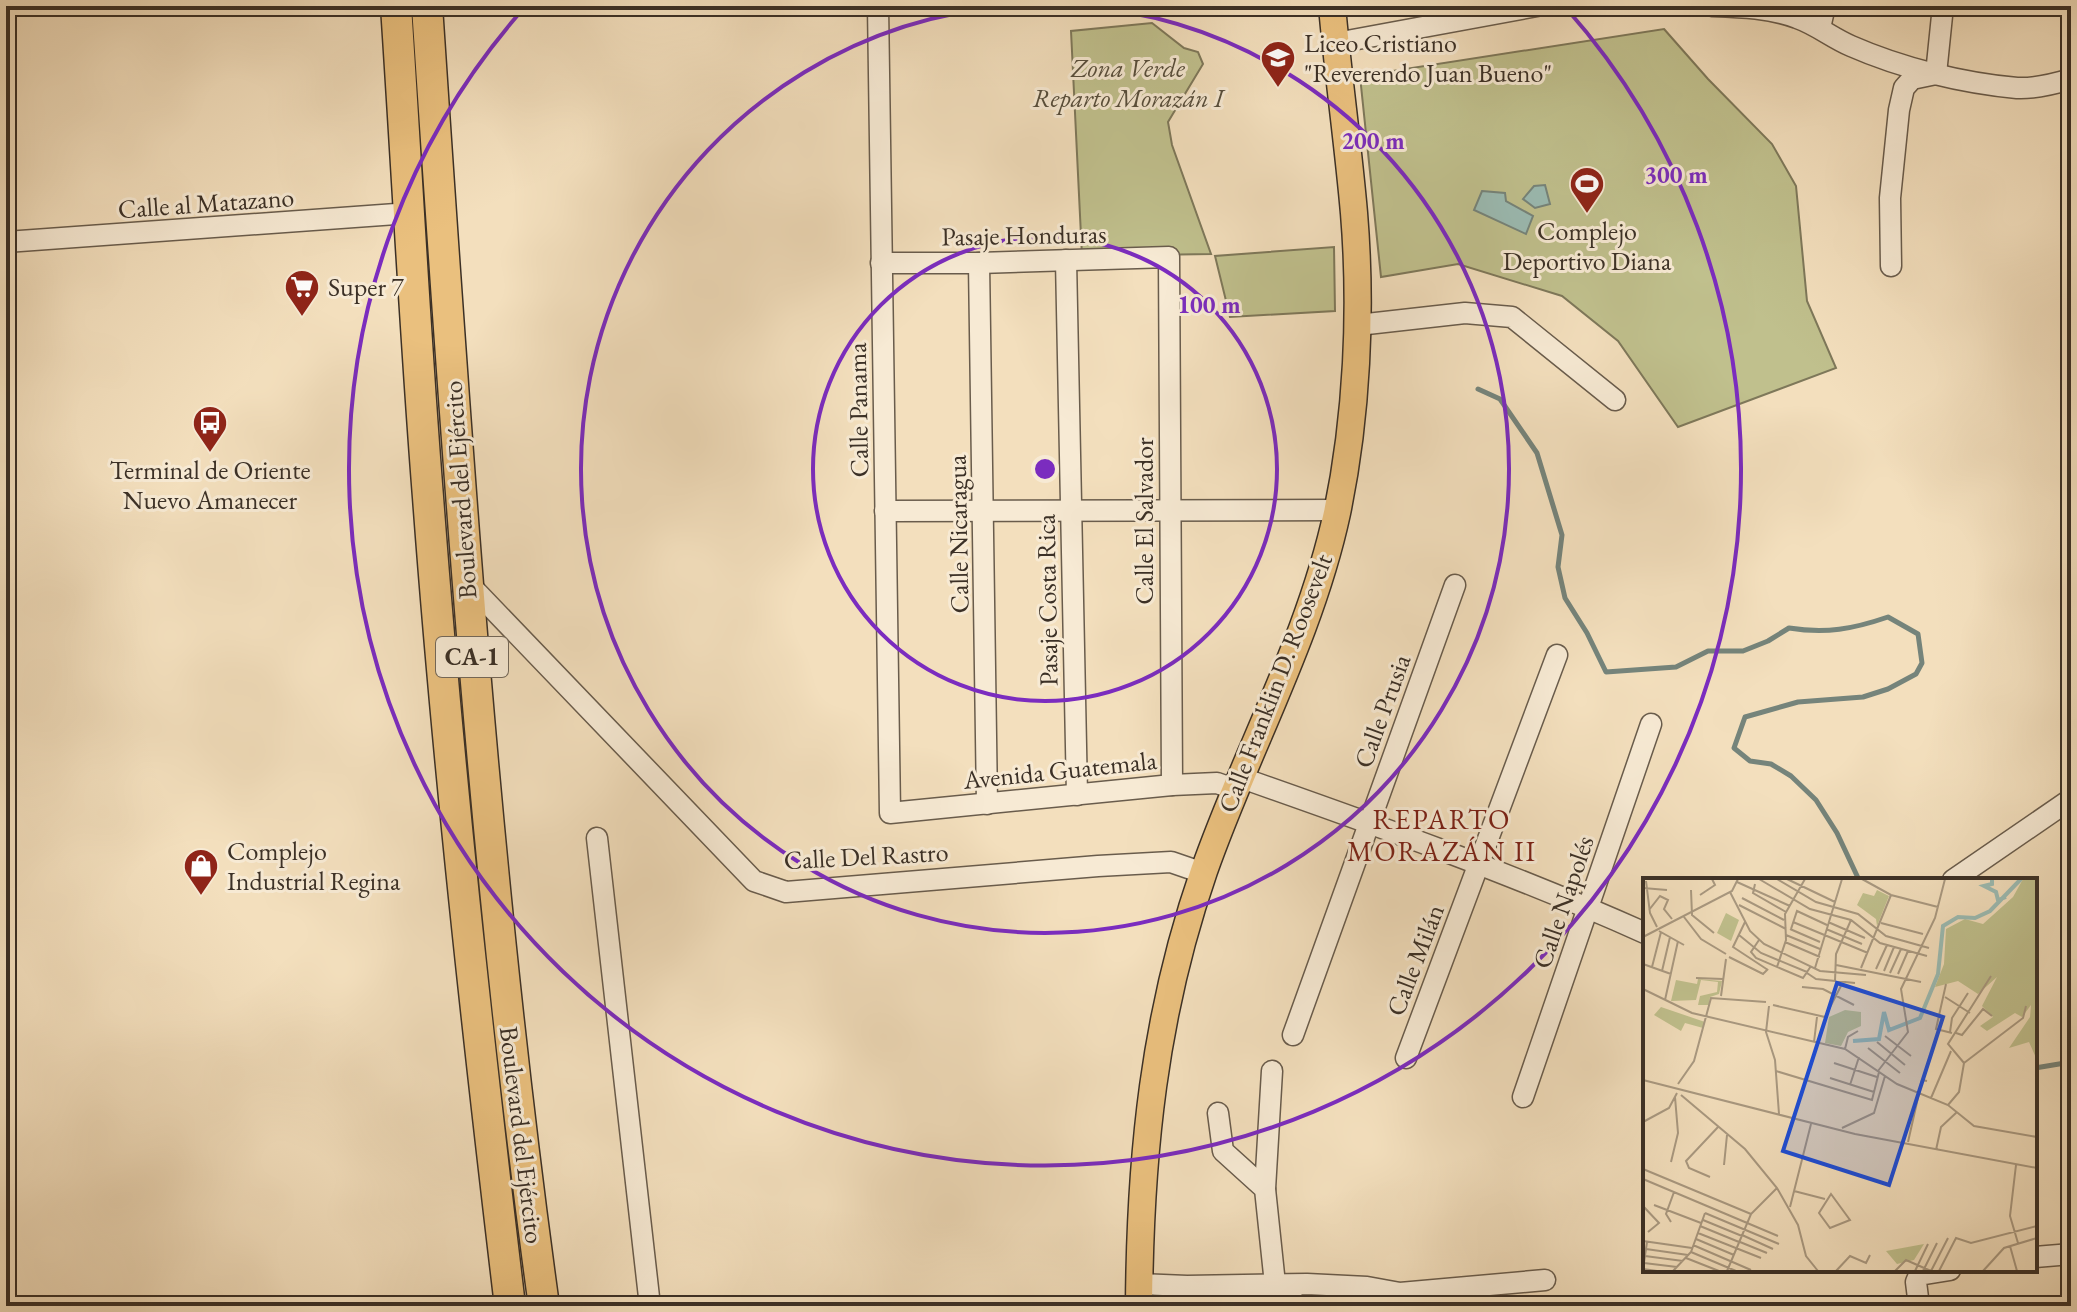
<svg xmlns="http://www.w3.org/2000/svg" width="2077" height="1312" font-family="'EB Garamond',serif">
<rect width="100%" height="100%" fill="#f3dfbd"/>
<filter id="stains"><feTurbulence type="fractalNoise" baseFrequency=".0025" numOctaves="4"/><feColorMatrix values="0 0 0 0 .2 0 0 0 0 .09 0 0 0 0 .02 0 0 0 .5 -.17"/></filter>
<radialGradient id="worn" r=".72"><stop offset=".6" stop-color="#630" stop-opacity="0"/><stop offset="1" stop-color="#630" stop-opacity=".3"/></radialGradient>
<g fill="#c0c08d" stroke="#7e785a" stroke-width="2">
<polygon points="1152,23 1184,48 1198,52 1203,64 1168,122 1172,145 1211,254 1082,256 1071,31"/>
<polygon points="1664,29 1708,79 1772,144 1796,186 1807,301 1836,368 1678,427 1618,341 1562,296 1458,264 1381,277 1360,76"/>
<polygon points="1334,247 1335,311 1230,317 1215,256"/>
</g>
<g fill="#9bbcb4" stroke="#75847b" stroke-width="2">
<polygon points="1545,185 1550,204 1535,208 1523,199 1534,186"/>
<polygon points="1482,191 1505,193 1506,201 1533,216 1526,234 1474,210"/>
</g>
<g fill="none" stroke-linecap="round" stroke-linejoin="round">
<g stroke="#75847b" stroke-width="5">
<path d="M 1478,389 L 1500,399 L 1537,453 L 1562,535 L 1558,567 L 1565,598 L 1587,633 L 1606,672 L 1676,667 L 1708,651 L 1743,651 L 1768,641 L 1789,628 C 1826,634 1853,629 1888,617 L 1918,634 L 1922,663 L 1916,674 L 1888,689 L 1863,697 L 1798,702 L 1745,717 L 1734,748 L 1750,761 L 1771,764 L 1791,776 L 1816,800 L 1837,833 L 1859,880"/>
<polyline points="2035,1068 2071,1062"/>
</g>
<defs>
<g id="minor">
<polyline points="878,6 890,813 1172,785 1217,783 1234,789"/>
<path d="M 1712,6 C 1740,7 1771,8 1797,18 C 1817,25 1832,38 1851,46 C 1901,68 1962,83 2017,88 C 2035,89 2054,84 2071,79"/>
<polyline points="1820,28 1825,6"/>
<polyline points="1335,40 1347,41 1537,6"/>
<polyline points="6,242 410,213"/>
<polyline points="1066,260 1077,795"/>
<polyline points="881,263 979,263 1169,257 1172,785"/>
<polyline points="979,263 987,804"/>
<polyline points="1891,266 1890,198 1899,110 1904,88 1912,79 1936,74 1943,6"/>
<polyline points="1358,325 1465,313 1512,317 1615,400"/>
<polyline points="885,511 1337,510"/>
<polyline points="467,582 754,881 786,892 1098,866 1171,862 1203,873"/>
<path d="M 1239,777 C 1376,825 1513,874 1645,933"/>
<polyline points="597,838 650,1306"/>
<polyline points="1953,880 2071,799"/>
<polyline points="1293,1035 1455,585"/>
<polyline points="1406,1058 1557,655"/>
<polyline points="1523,1097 1651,724"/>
<polyline points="1218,1113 1223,1151 1265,1189 1275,1284"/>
<polyline points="1265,1189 1272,1071"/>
<polyline points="2035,1257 2071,1254"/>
<polyline points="1139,1284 1187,1286 1307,1284 1367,1287 1400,1293 1545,1280"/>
<polyline points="1197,1306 1294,1301 1294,1306"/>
<polyline points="1919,1306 1916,1282 1919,1275 1950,1270"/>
</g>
<path id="major" d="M 1139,1306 C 1140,1155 1154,1015 1204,871 C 1246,751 1310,638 1337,513 C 1357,417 1362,310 1354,213 C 1348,144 1338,75 1332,6"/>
<g id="highway">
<path d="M 396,6 C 407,170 415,333 428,497 C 448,767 478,1037 510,1306"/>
<path d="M 427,6 C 456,441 484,874 544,1306"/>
</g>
</defs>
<use href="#minor" stroke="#695c4c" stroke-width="23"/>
<use href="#major" stroke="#3b3026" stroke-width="29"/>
<use href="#highway" stroke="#3b3026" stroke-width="33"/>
<use href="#minor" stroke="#f7ead4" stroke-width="20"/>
<use href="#major" stroke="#eac07e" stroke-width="26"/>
<use href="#highway" stroke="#eac07e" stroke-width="30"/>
</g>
<g fill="none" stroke="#7b2cbf" stroke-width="4">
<circle cx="1045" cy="469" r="232"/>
<path d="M1077 6A464 464 0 1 1 1013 6"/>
<path d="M1566 8A696 696 0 1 1 524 8"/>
</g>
<defs>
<symbol id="school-pin" viewBox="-11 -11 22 30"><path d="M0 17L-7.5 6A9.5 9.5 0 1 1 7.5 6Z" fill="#8f2418" stroke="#f7ead4"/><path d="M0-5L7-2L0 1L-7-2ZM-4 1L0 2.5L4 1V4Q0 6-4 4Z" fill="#fff"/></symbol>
<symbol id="stadium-pin" viewBox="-11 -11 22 30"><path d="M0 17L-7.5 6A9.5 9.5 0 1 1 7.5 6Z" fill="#8f2418" stroke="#f7ead4"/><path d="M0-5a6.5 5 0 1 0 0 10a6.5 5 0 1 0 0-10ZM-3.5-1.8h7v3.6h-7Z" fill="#fff"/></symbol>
<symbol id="supermarket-pin" viewBox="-11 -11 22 30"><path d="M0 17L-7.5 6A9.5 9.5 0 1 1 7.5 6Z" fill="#8f2418" stroke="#f7ead4"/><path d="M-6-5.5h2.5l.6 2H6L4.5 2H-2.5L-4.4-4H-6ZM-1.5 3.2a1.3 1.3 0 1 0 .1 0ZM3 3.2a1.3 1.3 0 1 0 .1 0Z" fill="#fff"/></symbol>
<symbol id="bus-pin" viewBox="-11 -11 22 30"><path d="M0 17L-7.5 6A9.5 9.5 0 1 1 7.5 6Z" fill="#8f2418" stroke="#f7ead4"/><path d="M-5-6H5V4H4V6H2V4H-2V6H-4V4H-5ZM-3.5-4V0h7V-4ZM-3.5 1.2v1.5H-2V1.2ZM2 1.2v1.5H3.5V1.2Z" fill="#fff"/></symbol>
<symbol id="shop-pin" viewBox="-11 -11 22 30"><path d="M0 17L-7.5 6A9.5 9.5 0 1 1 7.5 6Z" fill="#8f2418" stroke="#f7ead4"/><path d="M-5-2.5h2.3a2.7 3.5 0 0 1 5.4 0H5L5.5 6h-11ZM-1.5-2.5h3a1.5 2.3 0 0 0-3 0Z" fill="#fff"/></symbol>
</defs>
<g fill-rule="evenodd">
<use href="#school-pin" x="1258" y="38" width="40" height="54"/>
<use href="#stadium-pin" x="1567" y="164" width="40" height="54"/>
<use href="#supermarket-pin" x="282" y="267" width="40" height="54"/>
<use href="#bus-pin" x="190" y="403" width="40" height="54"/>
<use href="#shop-pin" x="181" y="846" width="40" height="54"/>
</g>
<g text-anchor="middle" stroke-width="6" stroke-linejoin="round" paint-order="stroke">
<rect fill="#f7ead4" stroke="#73685a" stroke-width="2" x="436" y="637" width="72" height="40" rx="6"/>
<g font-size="24" font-weight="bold" fill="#3b3026">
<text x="472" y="665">CA-1</text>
</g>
<g font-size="26" fill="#3b3026" stroke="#f7ead4" text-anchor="start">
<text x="1304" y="52">Liceo Cristiano<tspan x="1304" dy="30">"Reverendo Juan Bueno"</tspan></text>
<text x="1587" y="240" text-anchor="middle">Complejo<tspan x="1587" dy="30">Deportivo Diana</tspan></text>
<text x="328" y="296">Super 7</text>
<text x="210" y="479" text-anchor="middle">Terminal de Oriente<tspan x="210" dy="30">Nuevo Amanecer</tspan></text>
<text x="227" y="860">Complejo<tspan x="227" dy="30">Industrial Regina</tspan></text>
</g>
<g font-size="26" font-style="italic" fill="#564d3b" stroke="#f7ead4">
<text x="1128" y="77">Zona Verde<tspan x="1128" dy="30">Reparto Morazán I</tspan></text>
</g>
<g font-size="26" fill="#3b3026" stroke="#f7ead4">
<text transform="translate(206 203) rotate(-4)" y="9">Calle al Matazano</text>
<text transform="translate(1024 235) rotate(-1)" y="9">Pasaje Honduras</text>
<text transform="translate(858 410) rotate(-91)" y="9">Calle Panama</text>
<text transform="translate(460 490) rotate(-94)" y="9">Boulevard del Ejército</text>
<text transform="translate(1144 521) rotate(-90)" y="9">Calle El Salvador</text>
<text transform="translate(958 534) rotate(-91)" y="9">Calle Nicaragua</text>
<text transform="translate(1047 600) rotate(-91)" y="9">Pasaje Costa Rica</text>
<text transform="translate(1275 683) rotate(-69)" y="9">Calle Franklin D. Roosevelt</text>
<text transform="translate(1382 711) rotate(-70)" y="9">Calle Prusia</text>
<text transform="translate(1060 770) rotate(-6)" y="9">Avenida Guatemala</text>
<text transform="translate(866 856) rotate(-3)" y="9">Calle Del Rastro</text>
<text transform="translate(1563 902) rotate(-71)" y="9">Calle Napolés</text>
<text transform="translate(1415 960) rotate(-69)" y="9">Calle Milán</text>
<text transform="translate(522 1135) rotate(83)" y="9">Boulevard del Ejército</text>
</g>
<g font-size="28" letter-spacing="2" fill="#7a1f14" stroke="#f7ead4">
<text x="1442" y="829">REPARTO<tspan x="1442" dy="32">MORAZÁN II</tspan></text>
</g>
</g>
<g transform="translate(1643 878)">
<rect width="394" height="394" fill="#f3dfbd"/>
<path d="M 380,1 L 394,1 L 394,182 L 386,164 L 366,170 L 387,139 L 388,127 L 379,139 L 372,135 L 344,153 L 337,148 L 350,139 L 339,128 L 354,99 L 335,116 L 315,103 L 292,109 L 301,86 L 303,51 L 322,41 L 340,46 L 370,19 ZM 234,12 L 246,18 L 234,48 L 233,41 L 214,27 L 220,15 L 231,18 ZM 83,35 L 96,42 L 88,63 L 74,55 ZM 55,101 L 79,103 L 76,116 L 67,119 L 66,127 L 55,127 L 57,118 L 74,114 L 75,104 L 58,102 L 53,122 L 28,123 L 33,102 L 54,106 ZM 18,129 L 62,144 L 60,150 L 42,145 L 38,153 L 11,137 ZM 202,132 L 218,134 L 218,148 L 205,154 L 198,168 L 182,165 L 186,139 ZM 281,366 L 271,382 L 254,386 L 243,373 Z" fill="#c0c08d"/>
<path fill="none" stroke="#9bbcb4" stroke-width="4" d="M 349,1 L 349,6 L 341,8 L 353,14 L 355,22 L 363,19M 210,163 L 236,161 L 241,134 L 246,152 L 277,140 L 295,96 L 300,48 L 315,39 L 332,40 L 347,33 L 378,1"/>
<path fill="none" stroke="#a99981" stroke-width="2" d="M 116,1 L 167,31 L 208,42 L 237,65 L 284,78M 134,1 L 173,24 L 215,36 L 243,58 L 286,70M 144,1 L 192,24M 219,1 L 248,17 L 295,29M 3,3 L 7,35 L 14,49M 94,4 L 147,28M 112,6 L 110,15 L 143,34M 0,10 L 24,12M 48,12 L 49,37 L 71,55M 87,14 L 107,53 L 121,66 L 177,93 L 223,97M 57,17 L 72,7 L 69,1M 99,20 L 141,42M 96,27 L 143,51M 6,32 L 17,18 L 25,22 L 21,31 L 29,41M 41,39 L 58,61 L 83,76M 102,44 L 90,69 L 125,92M 150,44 L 225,75M 185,44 L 222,60M 238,45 L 280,56M 147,51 L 177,64M 148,51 L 154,33 L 184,47M 183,51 L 219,66M 16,53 L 41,67M 96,57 L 118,75 L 164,94M 143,57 L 177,71M 0,59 L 89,13 L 95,1M 116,62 L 108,74 L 113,80 L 160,100 L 168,88M 142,64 L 177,79M 86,79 L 120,96 L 125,91M 0,86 L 28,96M 193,87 L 278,104M 9,89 L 18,54M 134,89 L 143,62 L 142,36 L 162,1M 172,90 L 199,1M 218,90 L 248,17M 233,91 L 244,67M 19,93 L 27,59M 241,93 L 251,69M 164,95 L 173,101 L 212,105M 247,95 L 258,71M 255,96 L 265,73M 53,100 L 80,101M 192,103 L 193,76 L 208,42M 303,106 L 293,151 L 309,155M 159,109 L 180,111 L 211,127M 0,111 L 49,135 L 202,171 L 254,206 L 305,227 L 331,248 L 394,259M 78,118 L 83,81M 302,119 L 327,135M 22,122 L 35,63M 130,127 L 182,139 L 200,104M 126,128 L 123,154 L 132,182 L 136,236M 307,154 L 309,140 L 325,115M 313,155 L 319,157 L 340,131 L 349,138M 242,158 L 268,178M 171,164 L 174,139M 234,164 L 262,187M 225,170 L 257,195M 202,171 L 205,159 L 215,153M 191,185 L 234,199M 321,185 L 305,166 L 348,98M 133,193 L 229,222 L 236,194M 235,193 L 265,154 L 258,111 L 292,40 L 302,1M 187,200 L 231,214M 0,202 L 212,256 L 394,290M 35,206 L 51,183 L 68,120 L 123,124M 207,207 L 216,179M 38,217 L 102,271 L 134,310 L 155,347 L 163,378 L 175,393M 288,220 L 308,173M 305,227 L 316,214 L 321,185 L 380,140 L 383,128M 0,244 L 26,230 L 34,215M 199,250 L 231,235 L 242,198M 265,264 L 279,202 L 284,203M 293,272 L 298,249 L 314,234M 28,284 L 35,255 L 32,219M 81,287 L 84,257M 373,287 L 367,338 L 375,365M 0,291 L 108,336M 67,299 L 46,290 L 43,283 L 76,248M 0,301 L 135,358M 151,313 L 182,321M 188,316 L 207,342 L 187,350 L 176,335 ZM 11,327 L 58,345M 0,328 L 16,345 L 5,354M 147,329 L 168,246M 62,335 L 136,366M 60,342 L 99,358M 28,344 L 23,336 L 31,314M 57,348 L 96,364M 55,355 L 118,380M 99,357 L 130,371M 53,361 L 91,377M 0,363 L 49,370M 4,364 L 0,391 L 14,393M 97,364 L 124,375M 50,367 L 108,392M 367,368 L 374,393M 3,371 L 45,377M 48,374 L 93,393M 2,378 L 40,383M 43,380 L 76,393M 1,385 L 34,389M 30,393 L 48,374 L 62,335M 84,393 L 108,336 L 134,310M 193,393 L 207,378 L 223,385 L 227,377M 252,393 L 263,382 L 288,393M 272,393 L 285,366M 280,393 L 294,365M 288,393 L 305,360M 296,393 L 313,360 L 328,365 L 394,348M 340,393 L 361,370 L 394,360"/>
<path fill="#1d4ed8" fill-opacity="0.15" stroke="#1d4ed8" stroke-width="4" d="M 194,105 L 300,139 L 246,307 L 140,273 Z"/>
<rect width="394" height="394" fill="none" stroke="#3b3026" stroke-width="4"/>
</g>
<circle cx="1045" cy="469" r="12" fill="#7b2cbf" stroke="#f7ead4" stroke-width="4"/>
<g font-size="24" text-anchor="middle" font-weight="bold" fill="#7b2cbf" stroke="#f7ead4" stroke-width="6" stroke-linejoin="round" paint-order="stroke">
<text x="1373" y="149">200 m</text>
<text x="1676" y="183">300 m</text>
<text x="1209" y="313">100 m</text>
</g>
<rect width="2077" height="1312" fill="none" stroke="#f3dfbd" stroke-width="32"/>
<rect x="8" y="8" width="2061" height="1296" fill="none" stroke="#3b3026" stroke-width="4"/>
<rect x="16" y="16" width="2045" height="1280" fill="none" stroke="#3b3026" stroke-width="2"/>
<rect width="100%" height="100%" filter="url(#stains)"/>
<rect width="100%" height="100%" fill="url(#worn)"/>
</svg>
